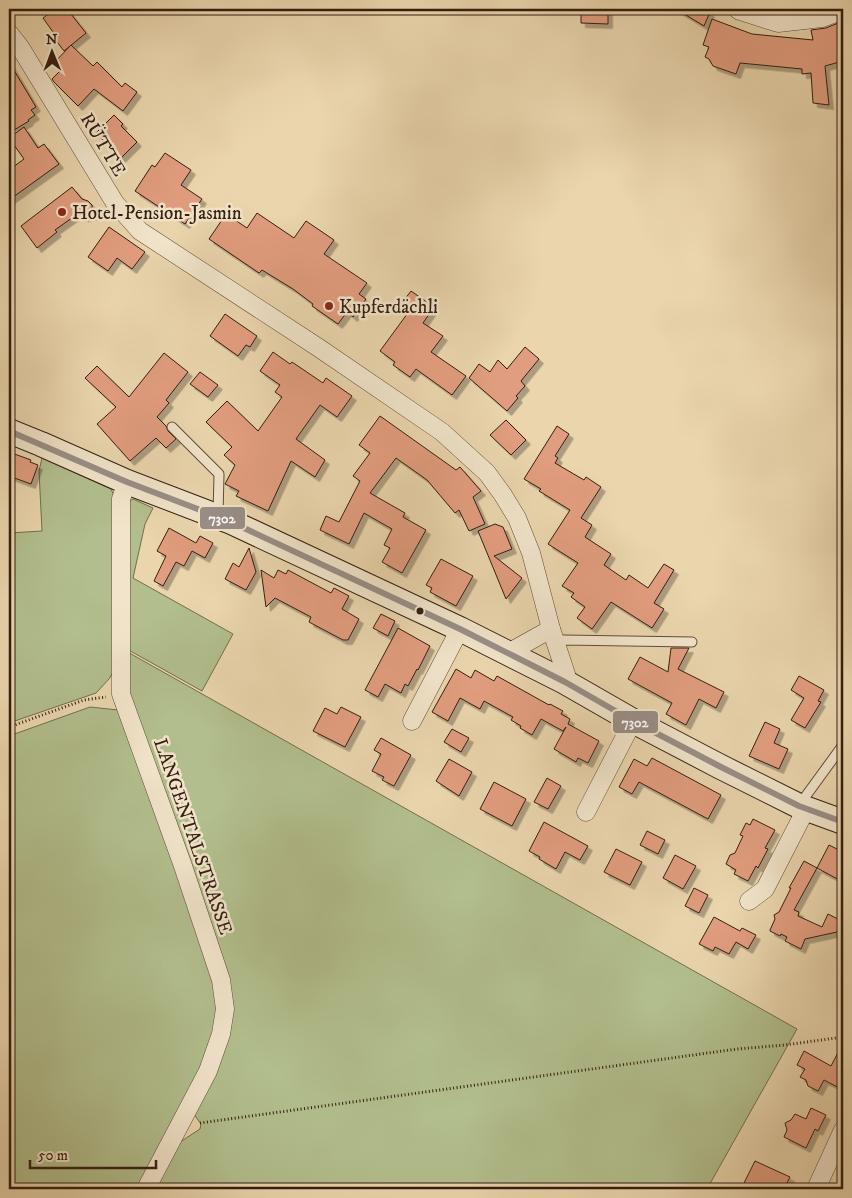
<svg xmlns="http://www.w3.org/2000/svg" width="852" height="1198" font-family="'IM FELL DW Pica',serif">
<defs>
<filter id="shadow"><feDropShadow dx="4.5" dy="4.5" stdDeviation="0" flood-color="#0004"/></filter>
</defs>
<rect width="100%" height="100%" fill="#ead5ad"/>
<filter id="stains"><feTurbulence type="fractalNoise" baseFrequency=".004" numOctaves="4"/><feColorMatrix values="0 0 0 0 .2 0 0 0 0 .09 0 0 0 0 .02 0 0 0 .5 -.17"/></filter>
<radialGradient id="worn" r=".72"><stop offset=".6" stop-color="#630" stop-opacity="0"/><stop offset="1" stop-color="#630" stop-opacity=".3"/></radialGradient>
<g fill="#b2be8d" stroke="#726e4e">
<polygon points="42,458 111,489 115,498 116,667 109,679 96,693 9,723 9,533 42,531 39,471"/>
<polygon points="133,499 153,508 145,524 133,578 233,634 202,691 125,648 126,503"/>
<polygon points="124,650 797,1029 707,1189 153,1189 177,1144 200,1129 201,1124 193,1113 228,1024 130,703"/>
<polygon points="90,707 118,710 212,966 217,1016 210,1053 141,1189 9,1189 9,736"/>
</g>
<g fill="#e19d7f" stroke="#331e10" filter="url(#shadow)">
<polygon points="55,9 67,9 86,33 64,51 51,34 53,32 43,18"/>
<polygon points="581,9 608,9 608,24 581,23"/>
<polygon points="676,9 702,9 710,12 704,26"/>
<polygon points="712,19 752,34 813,40 811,30 826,28 843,21 843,61 825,66 829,105 813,103 811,73 802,74 802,69 740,63 736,74 713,66 709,59 705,57 709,47 703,45"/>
<polygon points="71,45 93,66 97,62 122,87 125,83 137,92 123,111 94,89 78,106 54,82 52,79 61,70 54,63"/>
<polygon points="9,62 36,107 31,110 35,115 28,120 29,121 14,130 9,121"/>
<polygon points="114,115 123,124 121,126 137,142 121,158 96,133"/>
<polygon points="24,127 38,148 44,144 59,164 9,200 9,170 24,159 9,138"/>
<polygon points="165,153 191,170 181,185 202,199 185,224 135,191 152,165 155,167"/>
<polygon points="72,187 82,199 88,201 92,205 93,215 85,217 76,215 55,230 57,232 37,248 21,226"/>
<polygon points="257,213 294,238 306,221 334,240 324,254 367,283 359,294 366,299 353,317 347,312 338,324 312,306 313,304 293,289 262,270 259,273 209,239 226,214 247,228"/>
<polygon points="109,227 145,252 132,269 117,258 108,271 88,257"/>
<polygon points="411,291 434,307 423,323 443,336 431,352 466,376 452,395 416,369 410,377 393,365 395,362 380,351 410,310 401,304"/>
<polygon points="225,314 257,336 250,347 246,345 238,356 210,336"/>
<polygon points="525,347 539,359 521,381 525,386 516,396 518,398 507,411 469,378 479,364 490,372 498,360 507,369"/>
<polygon points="273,352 290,364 292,362 323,383 326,378 352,396 337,417 320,405 296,439 325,460 315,477 291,461 268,511 236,496 239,491 225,484 235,465 224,455 232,447 206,422 227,401 258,431 282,397 275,392 280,385 260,371"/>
<polygon points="164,353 188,372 166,400 169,403 157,417 166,426 168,431 176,439 166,448 156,438 130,461 97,424 116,407 85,378 97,366 129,397"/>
<polygon points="200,372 218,385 208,397 190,384"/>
<polygon points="380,416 456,470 460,467 481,491 473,497 485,524 469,531 459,510 455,513 427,480 396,458 370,493 405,513 403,517 426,530 402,573 382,562 390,548 384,545 392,529 364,513 349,544 320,530 326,516 339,522 360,481 353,476 370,453 359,445"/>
<polygon points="506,420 526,440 511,455 490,435"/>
<polygon points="557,426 569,434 555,456 558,458 555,463 584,480 586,477 601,487 581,518 592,525 585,537 611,554 604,565 626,580 629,575 648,588 664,564 674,570 654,603 664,609 652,628 611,602 592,629 577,618 585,607 571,597 574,593 562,586 578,563 548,544 570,510 539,491 541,489 524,479"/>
<polygon points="9,452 31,460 30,462 38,465 31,484 9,476"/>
<polygon points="495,524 503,527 512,549 494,556 522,578 506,599 478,531"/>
<polygon points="169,528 196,543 200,536 213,543 205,558 192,551 184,566 176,562 163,586 154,581 166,556 157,551"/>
<polygon points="249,548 256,572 246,590 225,579 233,563 239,567"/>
<polygon points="441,559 473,576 456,606 430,592 432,588 426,585"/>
<polygon points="261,570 274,578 278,570 286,574 288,570 331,593 334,588 349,596 342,609 359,619 348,640 343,640 309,622 311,617 275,598 266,607"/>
<polygon points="381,614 395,621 388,636 373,628"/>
<polygon points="398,628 430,646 418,670 417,669 408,686 405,684 401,693 385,684 378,697 365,690"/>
<polygon points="671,648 689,648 678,669 724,692 716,708 699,699 686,725 666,714 672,703 628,679 640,657 668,672"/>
<polygon points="456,669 471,678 475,670 494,681 497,676 549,705 550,704 563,711 561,714 570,719 568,724 599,741 588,763 578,758 576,762 554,749 566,727 563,731 541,719 532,735 520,728 521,726 511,720 513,717 484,701 480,709 460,698 448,721 432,712"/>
<polygon points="799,676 824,690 818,701 821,702 805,728 791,720 804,698 791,690"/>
<polygon points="341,707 361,717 345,747 313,731 325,708 337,714"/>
<polygon points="765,722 780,729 774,743 788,749 779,769 749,756"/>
<polygon points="452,729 469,738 461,752 444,742"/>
<polygon points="381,738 411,755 394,786 382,780 384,777 372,771 381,754 374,750"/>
<polygon points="652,758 721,795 708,819 639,782 632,794 619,787 634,759 647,766"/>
<polygon points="449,759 472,772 459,796 436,781"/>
<polygon points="547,778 561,786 548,809 534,802"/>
<polygon points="494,782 526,799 512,826 480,809"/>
<polygon points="753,819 775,830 765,848 768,849 758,868 756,866 748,881 734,874 736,870 726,864 730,855 735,853 743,836 740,835 746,823 750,825"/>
<polygon points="544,822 588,846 580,860 565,852 556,869 539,859 540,857 529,851"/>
<polygon points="647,831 665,840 658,854 640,845"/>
<polygon points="829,845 843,852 843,882 817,868"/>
<polygon points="616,849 642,862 630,885 604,872"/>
<polygon points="675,855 696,866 683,889 663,878"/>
<polygon points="804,861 817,868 794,910 799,912 798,916 822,927 828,914 842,921 837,932 805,939 801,949 785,941 787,937 781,934 780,936 770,931 770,930 775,919 774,915 779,912 791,888 789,888"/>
<polygon points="694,888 708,895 699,913 685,906"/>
<polygon points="714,917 740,931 742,928 756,935 748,949 736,942 729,954 715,947 713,951 699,944"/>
<polygon points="843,1043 843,1090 824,1080 818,1091 808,1086 806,1080 800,1077 805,1069 797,1065 804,1051 831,1066"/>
<polygon points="811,1108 826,1115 818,1131 815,1129 806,1148 784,1137 787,1130 785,1123 791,1120 795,1114 806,1119"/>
<polygon points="755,1161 790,1177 784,1189 758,1189 744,1183"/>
</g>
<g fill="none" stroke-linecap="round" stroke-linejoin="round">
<defs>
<g id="lane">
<polyline points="172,427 219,474 218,515"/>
<polyline points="556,644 563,640 692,642"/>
<polyline points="800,804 843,745"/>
</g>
<g id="street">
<polyline points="737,9 740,11 778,23 822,18 843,10"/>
<polyline points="9,33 20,47 115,203 140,231 319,348 442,432 487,473 503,495 517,518 531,553 551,629 566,674 565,682"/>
<polyline points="127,482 121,499 121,694 183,866 221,980 225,1009 221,1034 208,1071 146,1189"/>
<polyline points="508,653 551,629"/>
<polyline points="412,721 460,629"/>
<polyline points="586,812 633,721"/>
<polyline points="749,901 765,889 806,809"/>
<polyline points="816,1189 843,1130"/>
</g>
<polyline id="secondary" points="9,431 41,444 127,482 229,521 460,629 565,682 633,721 719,766 799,806 843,822"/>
</defs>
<use href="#lane" stroke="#614c37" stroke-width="11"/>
<use href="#street" stroke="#614c37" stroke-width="19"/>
<use href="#secondary" stroke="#331e10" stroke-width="26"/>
<g stroke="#331e10" stroke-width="3" stroke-dasharray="1 2.5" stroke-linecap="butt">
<polyline points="9,727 84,700 106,697"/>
<polyline points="200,1123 737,1049 785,1045 843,1037"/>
</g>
<use href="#lane" stroke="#f1e4ca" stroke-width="9"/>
<use href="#street" stroke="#f1e4ca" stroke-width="18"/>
<use href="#secondary" stroke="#f1e4ca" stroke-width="24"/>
<defs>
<polyline id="bus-1" points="9,431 127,482 229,521 460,629 565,682 633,721 719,766 799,806 843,822"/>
</defs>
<use href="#bus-1" stroke="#f1e4ca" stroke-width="10"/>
<use href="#bus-1" stroke="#998e88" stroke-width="6"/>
</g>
<g fill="#8f2418" stroke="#f1e4ca" stroke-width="2">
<circle cx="62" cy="212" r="5"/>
<circle cx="329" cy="306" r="5"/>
</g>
<circle fill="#331e10" stroke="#f1e4ca" stroke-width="2" cx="420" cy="611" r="4.5"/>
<g text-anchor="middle" stroke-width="5" stroke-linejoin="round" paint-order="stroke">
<g font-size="19" fill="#331e10" stroke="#f1e4ca">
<text transform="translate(104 144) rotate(59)" y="7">RÜTTE</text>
<text transform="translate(194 836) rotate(71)" y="7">LANGENTALSTRASSE</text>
</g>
<g font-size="19" fill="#331e10" stroke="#f1e4ca" text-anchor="start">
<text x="72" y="219">Hotel-Pension-Jasmin</text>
<text x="339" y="313">Kupferdächli</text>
</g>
</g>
<g stroke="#f1e4ca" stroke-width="2">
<rect x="199" y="506" width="47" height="24" rx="5" fill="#998e88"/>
<rect x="612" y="710" width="47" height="24" rx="5" fill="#998e88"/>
</g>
<g font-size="14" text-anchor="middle" font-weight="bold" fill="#fff">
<text x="222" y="523">7302</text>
<text x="635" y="727">7302</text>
</g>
<rect width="852" height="1198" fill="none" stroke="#ead5ad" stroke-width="30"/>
<rect x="10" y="10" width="832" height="1178" fill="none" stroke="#331e10" stroke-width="2.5"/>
<rect x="15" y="15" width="822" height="1168" fill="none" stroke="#331e10"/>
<g transform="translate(52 52) rotate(359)" stroke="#f1e4ca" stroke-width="4" paint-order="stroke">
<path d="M0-4L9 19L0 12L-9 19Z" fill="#331e10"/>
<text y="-8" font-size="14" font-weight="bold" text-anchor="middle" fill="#331e10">N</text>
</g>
<path d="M30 1160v8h126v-8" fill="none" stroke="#331e10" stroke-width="2.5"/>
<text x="38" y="1160" font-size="15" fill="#331e10" stroke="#f1e4ca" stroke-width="4" paint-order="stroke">50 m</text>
<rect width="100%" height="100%" filter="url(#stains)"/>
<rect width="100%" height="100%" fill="url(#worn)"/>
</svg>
